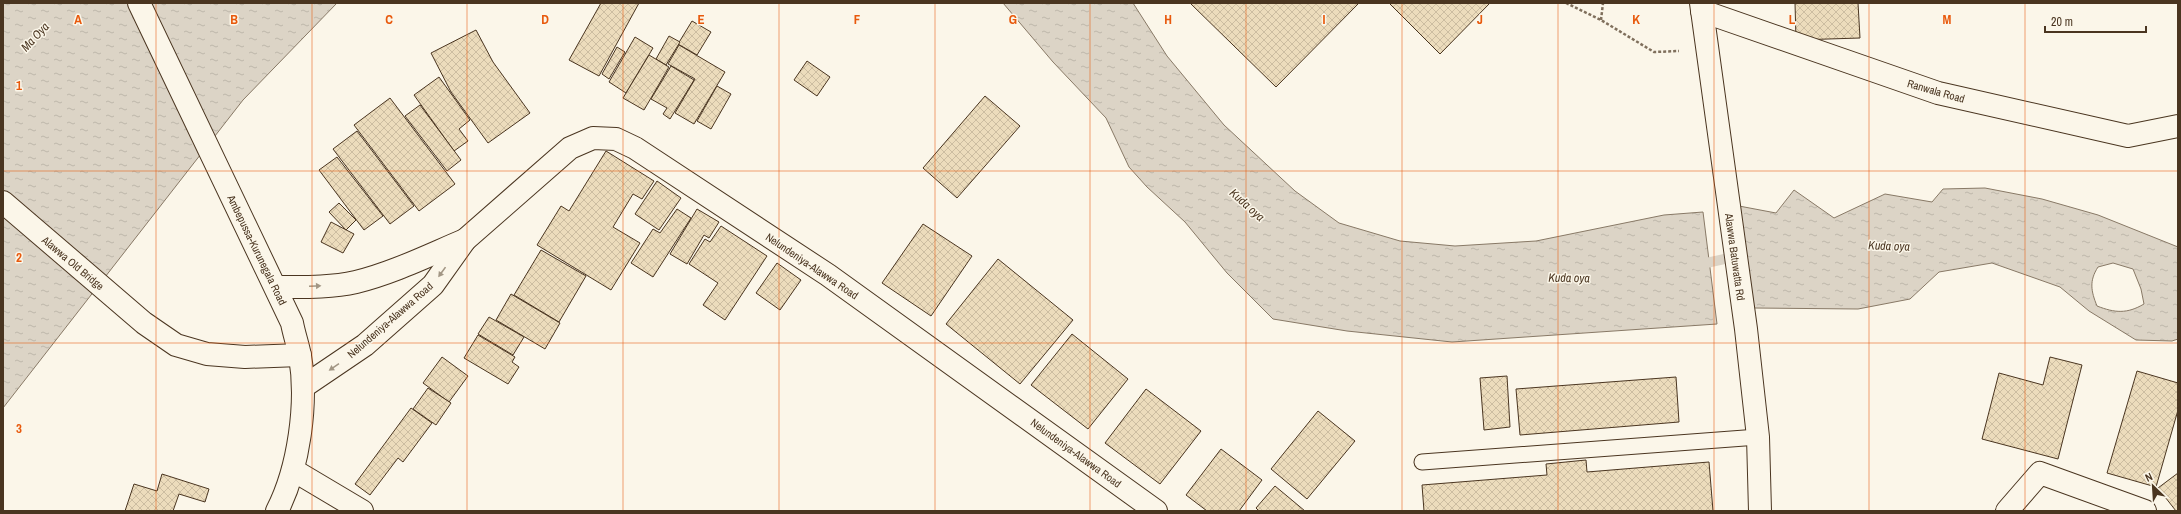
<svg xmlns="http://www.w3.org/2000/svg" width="2181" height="514" font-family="'Archivo Narrow',sans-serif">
<defs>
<pattern id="water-ripples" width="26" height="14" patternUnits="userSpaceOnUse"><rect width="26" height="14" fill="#dcd4c6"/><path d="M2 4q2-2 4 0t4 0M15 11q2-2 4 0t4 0" fill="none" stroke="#beb7aa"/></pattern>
<pattern id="building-cross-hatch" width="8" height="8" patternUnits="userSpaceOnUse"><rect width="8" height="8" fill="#ecdcbc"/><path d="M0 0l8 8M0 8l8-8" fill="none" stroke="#ccbda1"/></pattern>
</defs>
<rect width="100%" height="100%" fill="#fbf6e9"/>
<g fill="url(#water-ripples)" stroke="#887966" fill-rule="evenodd">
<polygon points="3,3 337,3 243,100 3,408"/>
<polygon points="1003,3 1133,3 1167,56 1224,125 1295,191 1339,223 1400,241 1455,246 1536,241 1664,215 1703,212 1717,324 1452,342 1347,331 1273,319 1227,273 1185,222 1147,187 1129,167 1106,118 1053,62"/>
<path d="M 1985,188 L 2042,199 L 2098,215 L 2178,247 L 2178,339 L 2172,341 L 2136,340 L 2089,311 L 2060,287 L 1992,263 L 1939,272 L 1910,299 L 1858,309 L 1754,308 L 1739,206 L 1776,213 L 1794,190 L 1834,218 L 1885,194 L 1932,202 L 1943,189 ZM 2113,263 L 2133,269 L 2141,289 L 2144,304 C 2127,314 2115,313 2097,306 C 2091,291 2089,281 2098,267 Z"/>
</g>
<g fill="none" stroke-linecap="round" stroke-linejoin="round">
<polyline stroke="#dcd4c6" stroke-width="10" points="1697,265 1738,256"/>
</g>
<g fill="url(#building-cross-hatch)" stroke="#4a3520">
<polygon points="601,3 639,3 599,76 569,60"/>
<polygon points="1190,3 1359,3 1276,87"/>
<polygon points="1389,3 1490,3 1440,54"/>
<polygon points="1795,3 1858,3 1860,38 1796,40"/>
<polygon points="692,21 711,32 697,55 678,44"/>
<polygon points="476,30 493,62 530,113 488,143 451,92 431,53"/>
<polygon points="669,36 680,42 666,65 656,59"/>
<polygon points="635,37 653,48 626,93 609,82"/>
<polygon points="679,45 725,72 694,124 675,113 695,79 668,64"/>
<polygon points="617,47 625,52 609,79 602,74"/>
<polygon points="649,55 669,67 644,110 623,98"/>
<polygon points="807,61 830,77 817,96 794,80"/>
<polygon points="671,66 694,80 670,119 663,114 667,108 651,99"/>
<polygon points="439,77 470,120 459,129 468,141 454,151 414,95"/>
<polygon points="717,86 731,94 711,129 697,121"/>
<polygon points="985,96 1020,126 957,198 923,168"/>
<polygon points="390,98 455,184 419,211 354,125"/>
<polygon points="420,105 461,160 447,171 405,116"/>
<polygon points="357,131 414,206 390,224 333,149"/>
<polygon points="606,151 654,181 642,199 633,194 613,227 640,243 611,290 537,245 561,206 569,211"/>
<polygon points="337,157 383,216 364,230 319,170"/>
<polygon points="657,181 681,198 659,230 635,214"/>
<polygon points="339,203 356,220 346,230 329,212"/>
<polygon points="677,209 691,218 653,277 631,263 653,229 660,233"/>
<polygon points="697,209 719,222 709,238 704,235 687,264 670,254"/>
<polygon points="331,222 354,234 343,253 321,242"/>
<polygon points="923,224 972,256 931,316 882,283"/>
<polygon points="721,226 767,256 725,320 703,305 718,283 689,264 705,239 710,242"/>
<polygon points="541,250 586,276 559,322 514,295"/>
<polygon points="998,259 1073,320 1020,384 946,324"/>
<polygon points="777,263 801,280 780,310 756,293"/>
<polygon points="511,294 560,323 545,349 496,320"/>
<polygon points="489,317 524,337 513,355 478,334"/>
<polygon points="1072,334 1128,379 1088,429 1031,385"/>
<polygon points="478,335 515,357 512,362 519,367 508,384 464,358"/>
<polygon points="442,357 468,376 449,402 423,383"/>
<polygon points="2050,357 2082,365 2058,459 1982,439 1999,373 2043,385"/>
<polygon points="2137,371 2178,383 2178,410 2156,487 2107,473"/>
<polygon points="1507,376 1510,427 1484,430 1480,378"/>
<polygon points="1676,377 1679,422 1520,435 1516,389"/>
<polygon points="428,388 451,403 436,425 413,409"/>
<polygon points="1146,389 1201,431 1160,484 1105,443"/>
<polygon points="411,408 432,423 403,462 398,458 370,495 355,484"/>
<polygon points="1318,411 1355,441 1307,499 1271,469"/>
<polygon points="1221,449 1262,480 1239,511 1207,511 1186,495"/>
<polygon points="1586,460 1587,472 1709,462 1713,511 1424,511 1422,485 1547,475 1546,464"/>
<polygon points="2178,473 2178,511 2176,511 2158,488"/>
<polygon points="162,474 209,489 205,502 179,494 173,511 125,511 134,484 157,491"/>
<polygon points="1275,486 1305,511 1259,511 1256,508"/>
</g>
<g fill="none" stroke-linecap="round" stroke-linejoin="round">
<defs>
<polyline id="service" points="1422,462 1758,437"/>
<g id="minor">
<polyline points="1702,11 1938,93 2128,136 2178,126"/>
<polyline points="3,202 144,323 176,345 207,354 245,357 300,355"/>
<polyline points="293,470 362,511"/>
<polyline points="2007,511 2040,473 2145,511"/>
</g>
<polyline id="tertiary" points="1701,3 1746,329 1758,437 1760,511"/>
<g id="primary">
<path d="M 276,287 C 302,287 330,288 356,282 C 393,273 429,255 465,240"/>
<polyline points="303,387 365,345 433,285 465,240 570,148 593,138 616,139 635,148 828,275 1156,511"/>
</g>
<path id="trunk" d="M 139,3 L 292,323 C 294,334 298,345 300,356 C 308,403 299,468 277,511"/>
</defs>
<use href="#service" stroke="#4a3520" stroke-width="17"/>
<use href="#minor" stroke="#4a3520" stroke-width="24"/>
<use href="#tertiary" stroke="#4a3520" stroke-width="24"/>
<use href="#primary" stroke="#4a3520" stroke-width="24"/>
<use href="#trunk" stroke="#4a3520" stroke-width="24"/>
<g stroke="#7f6f5c" stroke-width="2.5" stroke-dasharray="3 2" stroke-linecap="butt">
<polyline points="1566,3 1601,20 1654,52 1679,51"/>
<polyline points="1601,20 1603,3"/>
</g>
<use href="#service" stroke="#fbf6e9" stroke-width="15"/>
<use href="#minor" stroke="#fbf6e9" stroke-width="22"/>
<use href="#tertiary" stroke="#fbf6e9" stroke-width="22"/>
<use href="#primary" stroke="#fbf6e9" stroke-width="22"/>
<use href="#trunk" stroke="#fbf6e9" stroke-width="22"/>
</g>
<defs><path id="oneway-solid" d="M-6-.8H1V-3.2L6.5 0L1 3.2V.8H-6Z"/></defs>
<g fill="#a29684">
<use href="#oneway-solid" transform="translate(442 272) rotate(126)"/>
<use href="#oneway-solid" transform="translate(315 286) rotate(-3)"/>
<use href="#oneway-solid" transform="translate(334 367) rotate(146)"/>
</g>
<path fill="none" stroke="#e8590c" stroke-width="1" stroke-opacity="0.55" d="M 156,3 L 156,511M 312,3 L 312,511M 467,3 L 467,511M 623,3 L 623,511M 779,3 L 779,511M 935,3 L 935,511M 1090,3 L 1090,511M 1246,3 L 1246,511M 1402,3 L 1402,511M 1558,3 L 1558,511M 1714,3 L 1714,511M 1869,3 L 1869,511M 2025,3 L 2025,511M 3,171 L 2178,171M 3,343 L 2178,343"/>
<g text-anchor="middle" stroke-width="3" stroke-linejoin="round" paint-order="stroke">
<g font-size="11" fill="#4a3520" stroke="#fbf6e9">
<text transform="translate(1936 91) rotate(16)" y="4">Ranwala Road</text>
<text transform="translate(257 250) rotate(64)" y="4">Ambepussa-Kurunegala Road</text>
<text transform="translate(1735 257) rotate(82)" y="4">Alawwa Batuwatta Rd</text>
<text transform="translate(73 263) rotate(40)" y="4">Alawwa Old Bridge</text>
<text transform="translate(812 266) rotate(34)" y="4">Nelundeniya-Alawwa Road</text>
<text transform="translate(390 320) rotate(-41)" y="4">Nelundeniya-Alawwa Road</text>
<text transform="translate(1076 453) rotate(36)" y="4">Nelundeniya-Alawwa Road</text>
</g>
<g font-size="12" font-style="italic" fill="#4a3520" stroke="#fbf6e9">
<text transform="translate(35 37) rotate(-47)" y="4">Ma Oya</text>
<text transform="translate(1247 205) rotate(42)" y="4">Kuda oya</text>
<text transform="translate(1889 246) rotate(2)" y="4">Kuda oya</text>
<text transform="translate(1569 278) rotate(1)" y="4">Kuda oya</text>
</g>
</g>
<g font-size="13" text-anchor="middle" font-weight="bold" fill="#e8590c" stroke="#fbf6e9" stroke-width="3" stroke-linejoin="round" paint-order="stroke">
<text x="78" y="24">A</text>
<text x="234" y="24">B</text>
<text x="389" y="24">C</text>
<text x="545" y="24">D</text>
<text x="701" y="24">E</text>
<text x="857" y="24">F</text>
<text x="1013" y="24">G</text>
<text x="1168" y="24">H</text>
<text x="1324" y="24">I</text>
<text x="1480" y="24">J</text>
<text x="1636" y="24">K</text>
<text x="1792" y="24">L</text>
<text x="1947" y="24">M</text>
<text x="19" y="90">1</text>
<text x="19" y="262">2</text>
<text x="19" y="433">3</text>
</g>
<rect width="2181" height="514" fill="none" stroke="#4a3520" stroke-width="8"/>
<g transform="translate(2153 486) rotate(335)" stroke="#fbf6e9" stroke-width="3" paint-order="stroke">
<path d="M0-3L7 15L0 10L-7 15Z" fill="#4a3520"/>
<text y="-6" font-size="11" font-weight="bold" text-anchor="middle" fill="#4a3520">N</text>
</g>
<path d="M2045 26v6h101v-6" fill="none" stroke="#4a3520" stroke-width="2"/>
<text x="2051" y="26" font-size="12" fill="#4a3520" stroke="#fbf6e9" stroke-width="3" paint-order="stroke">20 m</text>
</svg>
